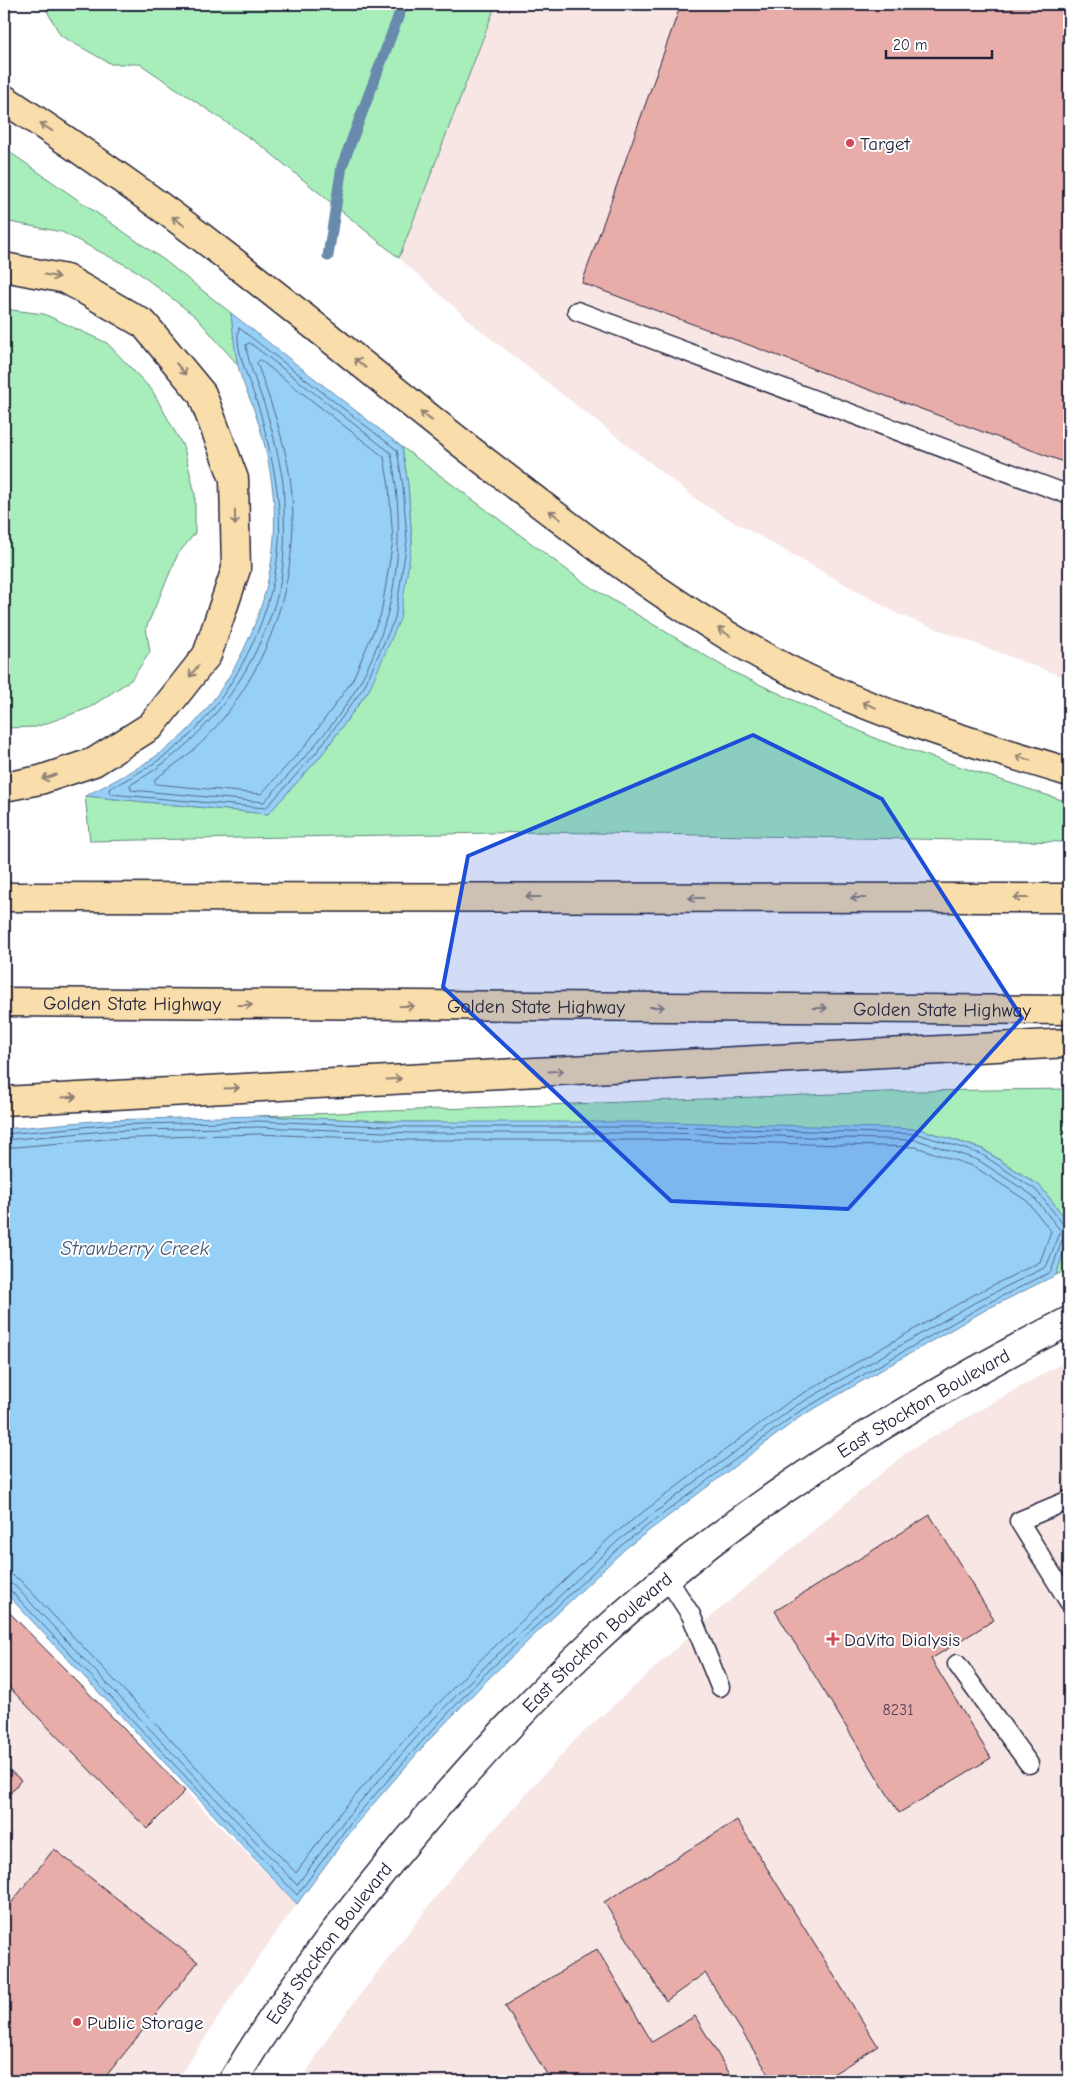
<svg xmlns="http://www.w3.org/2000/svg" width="1073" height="2085" font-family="'Comic Neue',sans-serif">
<rect width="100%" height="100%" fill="#fff"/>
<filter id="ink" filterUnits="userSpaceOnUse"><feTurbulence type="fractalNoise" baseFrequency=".02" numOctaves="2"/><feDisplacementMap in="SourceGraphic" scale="10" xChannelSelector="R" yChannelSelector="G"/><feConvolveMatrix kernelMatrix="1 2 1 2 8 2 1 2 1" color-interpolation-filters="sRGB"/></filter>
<g filter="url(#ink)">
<g fill="#f8e6e5">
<polygon points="496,4 1069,4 1069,679 900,615 704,505 480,330 399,258"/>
<polygon points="1069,1359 1069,2081 301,2081 332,2031 452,1876 575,1740 715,1613 908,1451"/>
<polygon points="4,1608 297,1904 242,1981 177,2081 4,2081"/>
</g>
<g fill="#a7eebb" stroke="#64887b">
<polygon points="43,4 496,4 399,258 263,147 140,64 111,64 61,36"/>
<polygon points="4,148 164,260 231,313 238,365 196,317 135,270 62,232 4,221"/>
<polygon points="4,309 44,314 107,343 152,390 184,448 195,494 195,533 178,554 146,628 150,652 131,680 89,708 36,727 4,728"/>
<polygon points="402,447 586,584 731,671 879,740 1068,802 1067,842 542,832 90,841 85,796 268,814 320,757 369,690 412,542 408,485"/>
<polygon points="1069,1089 1069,1223 1040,1186 983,1149 919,1129 410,1122 258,1116 912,1091"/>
<polygon points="1069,1235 1069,1269 1056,1275"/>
</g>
<g fill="#97d0f7" stroke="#688aac">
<path d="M 231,313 L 402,447 L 408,485 L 412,542 L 400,619 L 369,690 L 320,757 L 268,814 L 85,796 C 122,777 163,757 192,726 C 252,660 286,567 271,478 C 268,458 263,435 256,416 C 251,399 242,383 238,366 C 234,349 233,330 231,313 Z"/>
<polygon points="258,1116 410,1122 665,1122 919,1129 982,1149 1040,1186 1069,1223 1069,1235 1056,1275 987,1309 800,1417 626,1548 487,1680 428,1741 355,1825 297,1904 4,1591 4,1129 105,1120"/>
</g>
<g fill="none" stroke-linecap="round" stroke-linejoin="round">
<g stroke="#516886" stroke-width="1">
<path d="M 239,328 L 397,450 L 403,486 L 407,541 L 395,618 L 364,687 L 316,753 L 266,808 L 110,794 L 109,789 C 139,773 172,755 196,729 C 242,678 274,612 279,542 C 282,500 272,459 262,419 C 257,396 232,350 239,328 Z"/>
<path d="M 250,343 L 391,453 C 406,532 399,613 359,684 C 336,725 296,767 264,802 L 131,790 L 130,785 C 201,746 253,677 276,600 C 285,571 285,539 284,510 C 284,499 284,487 282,476 C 278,455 273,433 267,413 C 260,390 249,369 246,345 Z"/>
<path d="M 260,360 L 384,457 L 389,487 L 393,541 L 381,614 L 352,681 L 306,745 L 261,794 L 156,784 L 154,780 C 171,767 190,755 205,739 C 271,670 303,571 290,477 C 284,438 270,400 257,363 Z"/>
<polyline points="4,1134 105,1125 258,1121 410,1127 665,1127 918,1134 981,1154 1036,1190 1063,1224 1069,1226"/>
<polyline points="4,1140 105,1131 258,1127 410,1133 665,1133 917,1140 978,1160 1032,1195 1061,1231 1046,1267 981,1299 794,1407 619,1540 479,1672 420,1733 346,1818 297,1885 14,1585 4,1582"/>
<polyline points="4,1148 106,1139 258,1134 410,1140 665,1140 916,1147 975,1167 1027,1201 1051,1231 1040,1262 977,1293 790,1401 614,1534 474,1666 415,1728 340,1813 296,1873 20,1580 12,1575 4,1574"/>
<polyline points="4,1588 10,1590 297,1895 351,1822 425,1738 483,1676 623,1544 797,1413 984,1305 1051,1272 1062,1240 1069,1237"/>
</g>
<polyline stroke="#688aac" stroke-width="11" points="328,256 342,166 403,4"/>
</g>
<g fill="#e8ada9" stroke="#22223b">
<polygon points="681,4 1069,4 1069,464 582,283"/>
<polygon points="930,1515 994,1620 931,1659 991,1758 899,1813 775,1611"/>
<polygon points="4,1607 185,1791 147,1829 4,1682"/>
<polygon points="4,1766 21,1780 4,1801"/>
<polygon points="737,1820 878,2046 822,2081 773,2081 705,1973 666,2001 604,1902"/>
<polygon points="54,1849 198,1962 102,2081 4,2081 4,1912"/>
<polygon points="597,1949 652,2042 695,2016 734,2081 551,2081 505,2006"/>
</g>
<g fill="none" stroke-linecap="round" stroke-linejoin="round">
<defs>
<g id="lane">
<polyline points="577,311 1069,495"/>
<polyline points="1069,1500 1019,1521 1069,1602"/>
<polyline points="667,1578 691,1615 720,1687"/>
<polyline points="957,1664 1029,1764"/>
</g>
<g id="secondary">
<path id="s1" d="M 233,2081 C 283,1997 342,1919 405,1844 C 464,1773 526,1705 593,1642 C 733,1511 900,1408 1069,1321"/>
</g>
<g id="highway">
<path d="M 4,99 C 77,147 149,196 218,250 C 307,318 394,391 483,460 C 570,527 658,596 754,651 C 851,707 962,740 1069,772"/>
<polyline points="4,267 66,279 144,324 202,394 234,479 236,569 207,655 151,726 94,762 40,780 4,787"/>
<polyline points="4,897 1069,898"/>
<path id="s2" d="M 4,1002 L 1069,1010"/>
<polyline points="4,1101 1069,1043"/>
</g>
</defs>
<use href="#lane" stroke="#22223b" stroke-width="21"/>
<use href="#secondary" stroke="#22223b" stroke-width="31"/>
<use href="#highway" stroke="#22223b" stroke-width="31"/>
<use href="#lane" stroke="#fff" stroke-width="18"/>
<use href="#secondary" stroke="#fff" stroke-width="28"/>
<use href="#highway" stroke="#f9deab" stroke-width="28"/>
</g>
<defs><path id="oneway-shaft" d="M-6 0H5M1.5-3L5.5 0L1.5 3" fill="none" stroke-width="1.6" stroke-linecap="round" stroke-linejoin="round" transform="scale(1.25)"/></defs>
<g stroke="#8e8073">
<use href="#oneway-shaft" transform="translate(46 127) rotate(-147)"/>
<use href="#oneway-shaft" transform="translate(178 221) rotate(-144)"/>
<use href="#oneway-shaft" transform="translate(52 276) rotate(11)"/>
<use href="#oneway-shaft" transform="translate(360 363) rotate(-141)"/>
<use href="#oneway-shaft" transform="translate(181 369) rotate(50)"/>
<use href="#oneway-shaft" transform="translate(426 416) rotate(-142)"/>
<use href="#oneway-shaft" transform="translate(555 515) rotate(-142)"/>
<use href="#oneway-shaft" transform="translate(235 518) rotate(89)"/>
<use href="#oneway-shaft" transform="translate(724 632) rotate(-148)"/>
<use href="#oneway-shaft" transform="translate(194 671) rotate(128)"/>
<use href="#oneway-shaft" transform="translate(869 705) rotate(-159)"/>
<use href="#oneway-shaft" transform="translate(1023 758) rotate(-163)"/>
<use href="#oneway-shaft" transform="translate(49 777) rotate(161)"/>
<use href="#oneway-shaft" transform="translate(533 897) rotate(-180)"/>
<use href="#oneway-shaft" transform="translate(696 898) rotate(-180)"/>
<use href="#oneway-shaft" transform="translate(858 898) rotate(-180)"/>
<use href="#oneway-shaft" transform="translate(1021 898) rotate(-180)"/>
<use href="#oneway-shaft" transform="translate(245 1005)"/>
<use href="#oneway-shaft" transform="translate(407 1006)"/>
<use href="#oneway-shaft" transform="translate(657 1007)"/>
<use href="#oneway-shaft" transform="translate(820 1008)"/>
<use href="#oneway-shaft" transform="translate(556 1071) rotate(-3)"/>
<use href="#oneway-shaft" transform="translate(394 1079) rotate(-3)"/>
<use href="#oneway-shaft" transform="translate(232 1088) rotate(-3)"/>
<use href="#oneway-shaft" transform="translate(69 1097) rotate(-3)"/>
</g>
</g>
<path fill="#1d4ed8" fill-opacity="0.2" stroke="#1d4ed8" stroke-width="4" stroke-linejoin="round" d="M 753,735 L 882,799 L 1022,1018 L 848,1209 L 671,1201 L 443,987 L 468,856 Z"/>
<g fill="#d1495b" stroke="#fff" stroke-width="2">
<circle cx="850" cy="143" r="5"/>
<path d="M830.5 1631.5h5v5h5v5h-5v5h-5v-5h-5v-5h5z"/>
<circle cx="77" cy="2022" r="5"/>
</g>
<g text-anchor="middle" stroke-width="4" stroke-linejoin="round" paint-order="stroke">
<g font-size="16" fill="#544556">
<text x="898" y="1715">8231</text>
</g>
<g font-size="19" fill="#22223b" stroke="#fff" text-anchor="start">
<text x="860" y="150">Target</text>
<text x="844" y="1646">DaVita Dialysis</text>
<text x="87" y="2029">Public Storage</text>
</g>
<g font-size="19" fill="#22223b" stroke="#fff">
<text dy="7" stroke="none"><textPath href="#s2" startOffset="128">Golden State Highway</textPath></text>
<text dy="7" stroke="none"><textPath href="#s2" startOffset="532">Golden State Highway</textPath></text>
<text dy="7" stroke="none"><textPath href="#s2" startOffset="938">Golden State Highway</textPath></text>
<text dy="7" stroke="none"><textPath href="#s1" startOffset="978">East Stockton Boulevard</textPath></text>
<text dy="7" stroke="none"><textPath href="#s1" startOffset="572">East Stockton Boulevard</textPath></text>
<text dy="7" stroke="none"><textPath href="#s1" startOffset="168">East Stockton Boulevard</textPath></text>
</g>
<g font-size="20" font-style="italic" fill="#455673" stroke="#fff">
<text x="135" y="1255">Strawberry Creek</text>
</g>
</g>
<rect width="1073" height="2085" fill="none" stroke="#fff" stroke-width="20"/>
<rect x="10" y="10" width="1053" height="2065" fill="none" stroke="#22223b" stroke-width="2" filter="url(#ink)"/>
<path d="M886 50v8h106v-8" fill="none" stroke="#22223b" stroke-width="2.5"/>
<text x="893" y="50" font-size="15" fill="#22223b" stroke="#ffffff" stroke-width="4" paint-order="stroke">20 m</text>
</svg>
